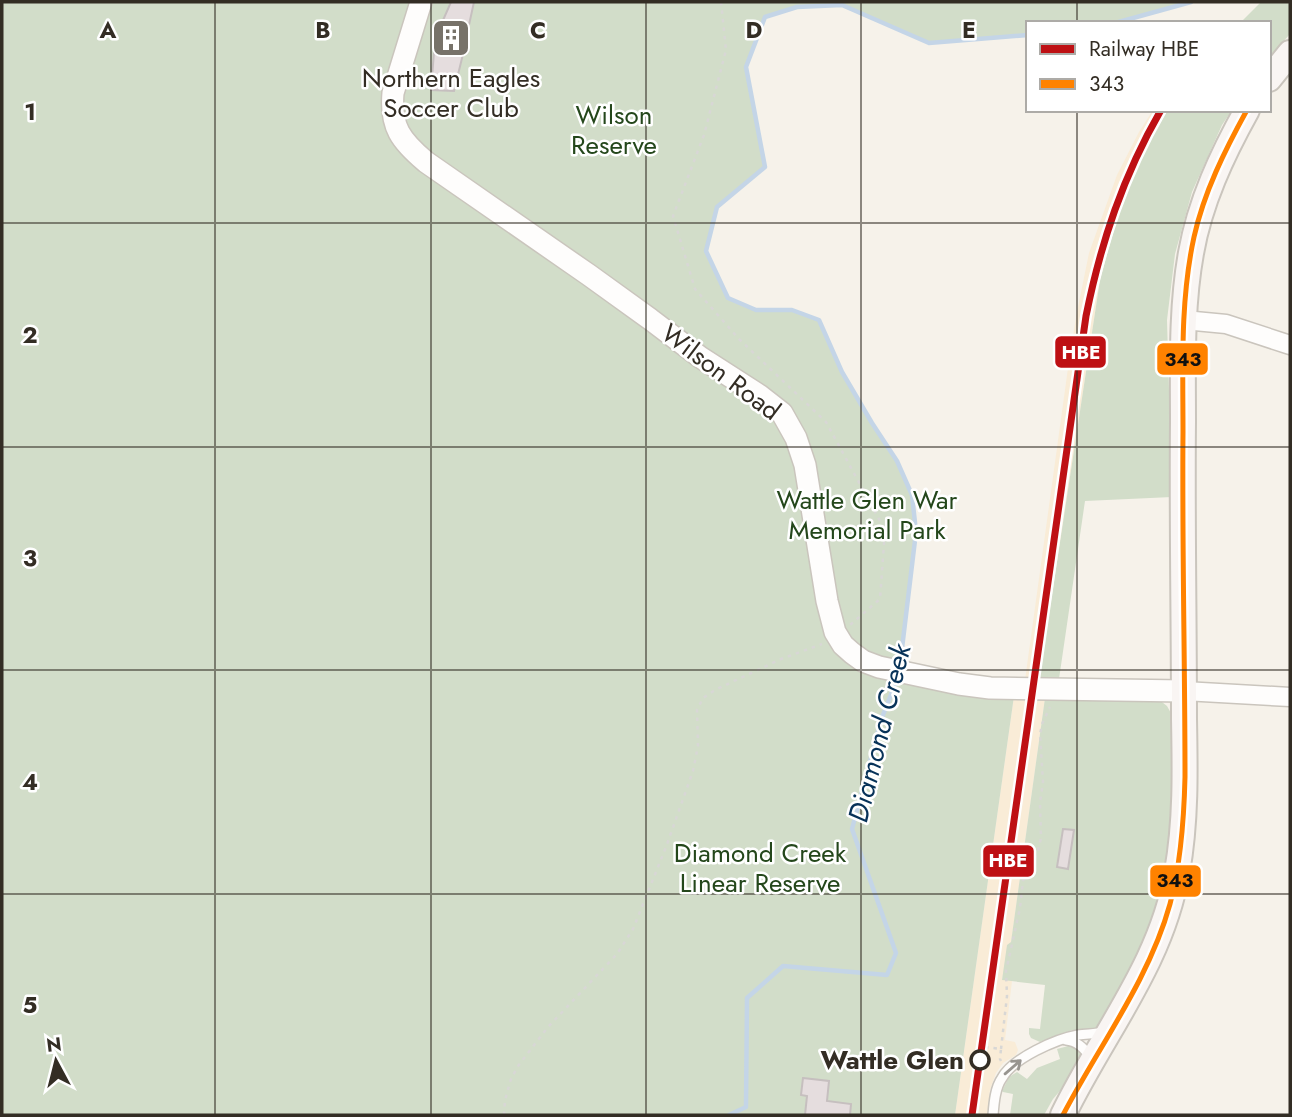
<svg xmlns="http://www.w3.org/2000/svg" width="1292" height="1117" font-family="Jost,sans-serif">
<rect width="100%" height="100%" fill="#f6f2ea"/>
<g fill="#f9ecd7">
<polygon points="1153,110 1168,110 1139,161 1115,224 1100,280 1039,680 1025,680 1068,368 1077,312 1089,253 1117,175 1139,132"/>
<polygon points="1014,696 1045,698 1011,943 1002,979 1012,981 1005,1040 1015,1042 1018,1050 1016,1055 1003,1063 996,1073 990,1090 987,1115 955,1115"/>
</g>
<g fill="#d2ddc9">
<path d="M 2,2 L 415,2 C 410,17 405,33 400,48 C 392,76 380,105 392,133 C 400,148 413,158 426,168 L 606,292 L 712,373 L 770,409 L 781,420 L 787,429 L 797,426 L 787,411 L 777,400 L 700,350 L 656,317 L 424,154 L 415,146 L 403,130 L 399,115 L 398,97 L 427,2 L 1191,2 L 1115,23 L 1028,23 L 1028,35 L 929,43 L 842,5 L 797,7 L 765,17 L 746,67 L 765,167 L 717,207 L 706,251 L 729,298 L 756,310 L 792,310 L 819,320 L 842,372 L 872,423 L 897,461 L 912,495 L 916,532 L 900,667 L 879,663 L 859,650 L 847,640 L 837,625 L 831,600 L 812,469 L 809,461 L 803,465 L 801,476 L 821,603 L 828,630 L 834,643 L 842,655 L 847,660 L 861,667 L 935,683 L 963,693 L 983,696 L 1014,696 L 955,1115 L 2,1115 Z"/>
<polygon points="1261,2 1290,2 1290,34 1269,57 1269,23 1240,23"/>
<path d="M 1168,110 L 1232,110 L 1222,125 L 1192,192 L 1175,254 L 1167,320 L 1172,497 L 1085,501 L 1059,679 L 1039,680 L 1100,280 C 1116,221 1133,161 1168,110 Z"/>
<polygon points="1045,698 1158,699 1167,706 1172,715 1174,744 1171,835 1164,885 1137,962 1098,1027 1086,1031 1072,1030 1040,1042 1031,1038 1029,1034 1029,1028 1040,1029 1045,985 1002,980 1007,945 1011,942"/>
<polygon points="1072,1045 1077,1049 1082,1057 1065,1085 1053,1099 1044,1115 1010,1115 1013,1094 1003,1092 1002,1091 1009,1077 1017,1072 1027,1079 1037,1068 1060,1059 1057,1049"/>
</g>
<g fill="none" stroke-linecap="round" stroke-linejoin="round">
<g stroke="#c4d5e7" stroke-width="4.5">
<polyline points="1115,23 1191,2"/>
<polyline points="900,665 916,532 912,495 897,461 872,423 842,372 819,320 792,310 756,310 728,298 706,251 717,207 765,167 746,67 765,17 797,7 842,5 929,43 1028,35"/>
<polyline points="729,1115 746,1107 747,998 783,966 887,975 896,953 852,829 881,720 898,677"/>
</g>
</g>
<g fill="#e5ddde" stroke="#c6bfbf" stroke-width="2">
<polygon points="451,2 474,2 469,25 458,50 464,50 454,91 431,90 434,52 437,52 440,27"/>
<polygon points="1063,829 1074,830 1068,869 1057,867"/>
<polygon points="803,1078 829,1081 827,1101 851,1104 850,1115 805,1115 807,1096 801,1095"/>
</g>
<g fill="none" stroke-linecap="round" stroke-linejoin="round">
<defs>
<g id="service">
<path d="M 1066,1040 C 1078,1041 1084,1049 1091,1057"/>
<path d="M 993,1115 C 994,1103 995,1088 1002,1078 C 1013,1058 1056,1039 1078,1035 C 1088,1033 1095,1035 1105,1031"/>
</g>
<g id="minor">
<polyline points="1184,320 1226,324 1290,345"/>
<polyline points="1184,691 1290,697"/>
</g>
<path id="tertiary" d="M 421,2 L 393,93 C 390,127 401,141 426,162 L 589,275 L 650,319 L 700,357 L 759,395 L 782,413 L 796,438 L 805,465 L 827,601 L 835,632 L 843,645 L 852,653 L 863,661 L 879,667 L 959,684 L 990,688 L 1184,691"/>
<g id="secondary">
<polyline points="1269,79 1290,53"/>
<path d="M 1063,1115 C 1102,1034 1162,963 1177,872 C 1186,822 1185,770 1184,719 C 1184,620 1182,521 1183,422 C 1183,366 1181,308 1191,253 C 1200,202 1222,155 1247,110"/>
</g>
</defs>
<use href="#service" stroke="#cac5bd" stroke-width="12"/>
<use href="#minor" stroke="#cac5bd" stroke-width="21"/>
<use href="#tertiary" stroke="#cac5bd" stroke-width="24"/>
<use href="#secondary" stroke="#cac5bd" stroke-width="28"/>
<g stroke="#d8d7d5" stroke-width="2.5" stroke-dasharray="3.5 5" stroke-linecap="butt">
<polyline points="721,2 726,50 704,135 673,216 695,289 739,339 826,422 885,530 880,599 850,625"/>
<polyline points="985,1047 1001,1049 1000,1059 1001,1061"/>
<polyline points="1001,1049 1007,996 1006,971 1020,908 1023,881 1037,854 1041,838 1040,803 1043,782 1040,735 1042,724 1050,707"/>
<polyline points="504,1115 505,1100 511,1079 518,1066 548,1027 617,954 633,929 666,847 693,771 698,746 697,710 703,698 715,690 781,659 822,644"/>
</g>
<use href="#service" stroke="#fefdfc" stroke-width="9"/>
<use href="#minor" stroke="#fefdfc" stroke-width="18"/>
<use href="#tertiary" stroke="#fefdfc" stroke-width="21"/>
<use href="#secondary" stroke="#f9f5f3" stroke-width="24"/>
<defs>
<path id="bus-1" d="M 1063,1115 C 1099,1046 1149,980 1170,904 C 1181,863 1184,820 1185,777 C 1185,662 1182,547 1183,432 C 1183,367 1180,301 1194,237 C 1204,192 1225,150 1247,110"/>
</defs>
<use href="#bus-1" stroke="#fff" stroke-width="10"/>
<use href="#bus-1" stroke="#ff8200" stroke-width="5"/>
<defs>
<path id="rail-1" d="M 972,1115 L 1086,316 C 1101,242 1123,176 1161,110"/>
</defs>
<use href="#rail-1" stroke="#fff" stroke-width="12"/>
<use href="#rail-1" stroke="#be1014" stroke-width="7"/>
</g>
<defs><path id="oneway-shaft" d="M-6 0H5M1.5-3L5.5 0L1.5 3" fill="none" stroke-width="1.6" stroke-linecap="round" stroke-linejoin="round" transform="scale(1.75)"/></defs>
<use stroke="#989590" href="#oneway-shaft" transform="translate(1013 1067) rotate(-41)"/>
<path fill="none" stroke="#332d24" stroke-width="2" stroke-opacity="0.55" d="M 215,2 L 215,1115M 431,2 L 431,1115M 646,2 L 646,1115M 861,2 L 861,1115M 1077,2 L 1077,23M 1077,110 L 1077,1115M 2,223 L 1290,223M 2,447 L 1290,447M 2,670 L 1290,670M 2,894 L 1290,894"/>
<defs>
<symbol id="building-square" viewBox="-11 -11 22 22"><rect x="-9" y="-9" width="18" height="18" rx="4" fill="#777269" stroke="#fff"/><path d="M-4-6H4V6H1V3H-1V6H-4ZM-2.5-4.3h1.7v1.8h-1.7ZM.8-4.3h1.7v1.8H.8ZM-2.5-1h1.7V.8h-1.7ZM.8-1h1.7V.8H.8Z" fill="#fff"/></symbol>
</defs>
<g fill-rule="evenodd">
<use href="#building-square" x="429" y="16" width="44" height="44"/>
</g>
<circle fill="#fff" stroke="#332d24" stroke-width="3.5" cx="980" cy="1060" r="9"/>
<g text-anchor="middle" stroke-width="5" stroke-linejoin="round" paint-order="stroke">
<g font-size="26" fill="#332d24" stroke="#fff">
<text x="451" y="87">Northern Eagles<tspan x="451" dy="30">Soccer Club</tspan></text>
</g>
<g font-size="26" fill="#24471b" stroke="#fff">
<text x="614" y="124">Wilson<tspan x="614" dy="30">Reserve</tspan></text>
<text x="867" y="509">Wattle Glen War<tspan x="867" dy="30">Memorial Park</tspan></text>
<text x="760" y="862">Diamond Creek<tspan x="760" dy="30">Linear Reserve</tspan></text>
</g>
<g font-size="26" fill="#332d24" stroke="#fff">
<text transform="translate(721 372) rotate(37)" y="9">Wilson Road</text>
</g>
<g font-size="26" font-weight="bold" fill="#332d24" stroke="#fff" text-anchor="end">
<text x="964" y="1069">Wattle Glen</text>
</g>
<g font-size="28" font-style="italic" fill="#073258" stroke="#fff">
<text transform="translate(879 733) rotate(-76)" y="10">Diamond Creek</text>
</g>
</g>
<g font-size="23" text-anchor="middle" font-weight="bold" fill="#332d24" stroke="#fff" stroke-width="5" stroke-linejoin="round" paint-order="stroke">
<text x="108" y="38">A</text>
<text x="323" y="38">B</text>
<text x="538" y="38">C</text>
<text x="754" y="38">D</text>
<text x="969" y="38">E</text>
<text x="30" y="120">1</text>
<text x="30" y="343">2</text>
<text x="30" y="566">3</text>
<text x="30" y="790">4</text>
<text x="30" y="1013">5</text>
</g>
<g stroke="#fff" stroke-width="2.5">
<rect x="1054" y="335" width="53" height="34" rx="7" fill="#be1014"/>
<rect x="1156" y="342" width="53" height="34" rx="7" fill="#ff8200"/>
<rect x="982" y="844" width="53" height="34" rx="7" fill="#be1014"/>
<rect x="1149" y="864" width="53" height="34" rx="7" fill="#ff8200"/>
</g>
<g font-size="19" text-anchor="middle" font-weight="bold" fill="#fff">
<text x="1081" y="359">HBE</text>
<text x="1008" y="867">HBE</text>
</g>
<g font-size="19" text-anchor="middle" font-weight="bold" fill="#111">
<text x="1183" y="366">343</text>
<text x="1175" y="887">343</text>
</g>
<rect width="1292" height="1117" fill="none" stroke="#332d24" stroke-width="7"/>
<rect x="1026" y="21" width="245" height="91" fill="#ffffff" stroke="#adaba7" stroke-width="2"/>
<rect x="1040" y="44" width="35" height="10" fill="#be1014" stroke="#adaba7" stroke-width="2"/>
<text x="1089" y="56" font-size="21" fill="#332d24">Railway HBE</text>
<rect x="1040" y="79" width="35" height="10" fill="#ff8200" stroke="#adaba7" stroke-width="2"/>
<text x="1089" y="91" font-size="21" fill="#332d24">343</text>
<g transform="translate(56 1061) rotate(353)" stroke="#ffffff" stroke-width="5" paint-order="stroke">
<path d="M0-5L12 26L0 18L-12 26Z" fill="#332d24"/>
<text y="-10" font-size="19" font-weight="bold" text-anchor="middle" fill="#332d24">N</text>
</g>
</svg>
